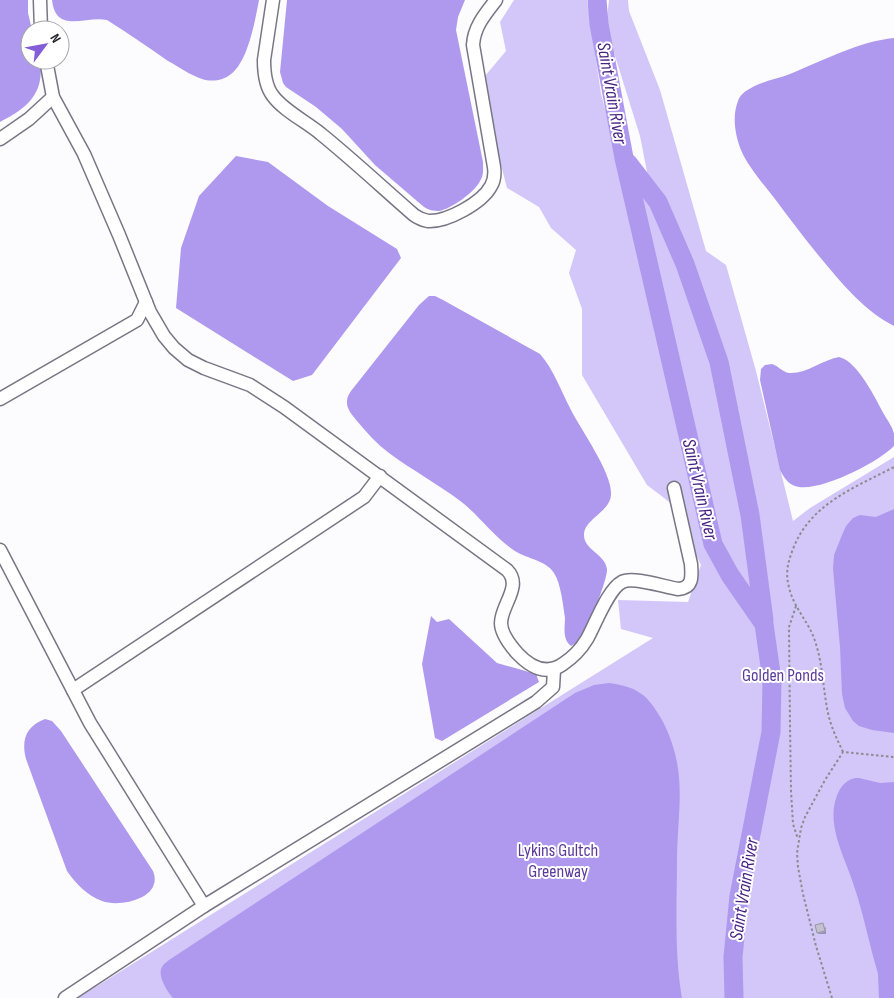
<svg xmlns="http://www.w3.org/2000/svg" width="894" height="998" font-family="'Sofia Sans Condensed',sans-serif">
<defs>
<filter id="shadow"><feDropShadow dx="2.5" dy="4.5" stdDeviation="0" flood-color="#0004"/></filter>
</defs>
<rect width="100%" height="100%" fill="#fcfbfe"/>
<polygon fill="#d2c7f8" points="514,0 587,0 601,94 618,155 709,544 726,578 732,574 715,543 633,178 653,203 681,266 715,363 746,515 753,556 757,552 723,363 690,265 661,199 649,182 640,136 606,27 609,0 628,0 629,11 660,90 706,251 726,265 756,371 793,521 810,508 894,457 894,998 78,998 653,638 621,629 618,600 688,602 701,565 672,504 647,485 582,375 582,309 569,273 576,250 551,228 539,207 507,188 498,153 485,76 506,51 500,22"/>
<g fill="#ae99ee">
<path d="M 0,0 L 28,0 L 28,13 L 32,30 L 30,30 L 30,60 L 40,60 C 45,94 27,108 0,122 Z"/>
<path d="M 52,0 L 259,0 C 255,21 248,61 231,74 C 223,81 211,82 202,79 C 190,75 179,67 168,61 C 148,47 128,33 107,20 C 87,15 56,35 52,0 Z"/>
<path d="M 287,0 L 465,0 L 458,17 L 456,30 L 483,162 C 483,169 484,175 480,181 C 475,192 451,209 439,211 C 433,211 429,210 424,207 L 375,165 L 342,129 L 316,107 L 286,87 L 283,83 L 280,72 Z"/>
<path d="M 894,38 L 894,326 C 865,311 845,287 824,262 C 808,243 793,223 778,203 C 766,187 748,167 741,150 C 735,135 732,116 738,101 C 740,95 745,91 751,88 C 763,81 777,79 790,74 C 822,61 860,41 894,38 Z"/>
<polygon points="236,156 268,162 328,206 397,249 401,258 312,375 293,381 176,308 181,248 199,196"/>
<path d="M 429,296 L 435,296 L 443,300 L 540,354 C 554,370 561,391 571,410 C 581,430 613,474 611,495 C 610,512 584,519 584,535 C 584,550 605,554 607,569 C 608,578 590,623 584,633 C 581,638 577,643 571,646 C 562,639 565,627 565,618 C 563,605 561,584 554,573 C 545,559 525,559 512,549 C 492,535 478,514 459,500 C 436,483 412,470 389,453 C 377,444 367,433 357,421 C 353,416 346,409 347,401 C 347,397 349,394 351,391 L 419,305 Z"/>
<path d="M 839,357 C 858,361 876,400 885,416 C 888,421 893,428 894,434 C 894,437 894,442 894,446 C 879,462 817,494 795,486 C 788,484 783,476 780,470 L 760,380 L 761,369 L 765,365 L 772,364 C 778,366 783,372 789,373 C 807,374 822,360 839,357 Z"/>
<polygon points="894,509 894,733 872,730 859,726 853,721 845,708 842,694 840,647 833,569 834,555 842,535 846,526 853,518 860,515 876,517"/>
<polygon points="431,616 437,622 449,619 497,663 536,674 539,682 442,741 435,738 422,664"/>
<path d="M 609,683 C 638,687 648,695 662,720 C 688,770 678,805 677,858 C 677,903 674,953 682,998 L 173,998 C 167,991 157,976 162,967 C 164,963 168,961 172,958 L 575,693 L 594,685 Z"/>
<path d="M 45,719 L 52,721 L 61,731 L 153,871 C 164,898 120,908 102,901 C 88,896 75,883 67,871 L 26,759 C 21,740 26,726 45,719 Z"/>
<path d="M 855,778 L 859,778 L 880,783 L 894,782 L 894,998 L 879,998 L 878,974 L 875,963 C 868,938 863,913 855,889 C 846,858 822,821 840,789 C 844,783 848,780 855,778 Z"/>
</g>
<g fill="none" stroke-linecap="round" stroke-linejoin="round">
<g stroke="#ae99ee" stroke-width="19">
<polyline points="597,0 599,24 624,158 713,544 730,575 764,624 772,680 771,732 739,896 733,957 734,998"/>
<polyline points="628,163 658,202 685,264 719,362 750,515 764,620"/>
</g>
</g>
<polygon fill="#c3c1d0" stroke="#9895a3" filter="url(#shadow)" points="823,923 825,931 817,933 815,925"/>
<g fill="none" stroke-linecap="round" stroke-linejoin="round">
<defs>
<g id="minor">
<polyline points="40,0 41,30"/>
<path d="M 273,0 L 264,60 C 264,72 265,86 273,96 C 284,111 307,122 321,134 C 353,160 383,188 414,215 C 418,218 423,220 428,221 C 447,222 482,203 491,186 C 494,181 495,174 494,167 L 473,45 C 474,27 485,14 496,0"/>
<path d="M 46,60 L 53,97 L 84,154 L 119,235 L 150,312 L 164,336 L 174,348 L 188,360 L 204,368 L 250,385 L 284,407 L 507,570 C 523,586 501,605 501,623 C 501,633 510,645 517,653 C 530,667 546,676 563,664 C 572,658 581,649 587,639 C 595,625 608,589 622,582 C 632,576 665,587 678,589 C 693,588 692,577 691,564 L 674,488"/>
<polyline points="0,139 29,119 53,97"/>
<polyline points="0,399 137,320 146,302"/>
<polyline points="0,550 90,723 204,906 536,702 553,687 554,670"/>
<polyline points="73,690 364,497 380,476"/>
<polyline points="65,998 204,906"/>
</g>
</defs>
<use href="#minor" stroke="#797684" stroke-width="15"/>
<g stroke="#8c8b90" stroke-width="2" stroke-dasharray="2.5 2.5" stroke-linecap="butt">
<polyline points="796,606 789,627 790,724 791,791 793,824 798,839"/>
<path d="M 843,752 C 837,739 831,727 828,713 C 823,690 823,664 815,641 C 809,622 793,607 789,587 C 785,573 788,562 793,549 C 810,504 854,488 894,467"/>
<polyline points="832,998 816,946 803,894 798,867 797,853 801,828 805,817 825,780 843,752 894,757"/>
</g>
<use href="#minor" stroke="#fff" stroke-width="12"/>
</g>
<g text-anchor="middle" stroke-width="4" stroke-linejoin="round" paint-order="stroke">
<g font-size="18" fill="#5a399a" stroke="#fff">
<text x="783" y="681">Golden Ponds</text>
<text x="558" y="856">Lykins Gultch<tspan x="558" dy="21">Greenway</tspan></text>
</g>
<g font-size="19" font-style="italic" fill="#462182" stroke="#fff">
<text transform="translate(613 93) rotate(80)" y="7">Saint Vrain River</text>
<text transform="translate(701 489) rotate(77)" y="7">Saint Vrain River</text>
<text transform="translate(743 889) rotate(-81)" y="7">Saint Vrain River</text>
</g>
</g>
<g transform="translate(45 45) rotate(58)"><circle r="24" fill="#ffffff" stroke="#a5a5a7"/>
<path d="M0-4L9 19L0 12L-9 19Z" fill="#845dd7"/>
<text y="-8" font-size="14" font-weight="bold" text-anchor="middle" fill="#1f1e24">N</text>
</g>
</svg>
